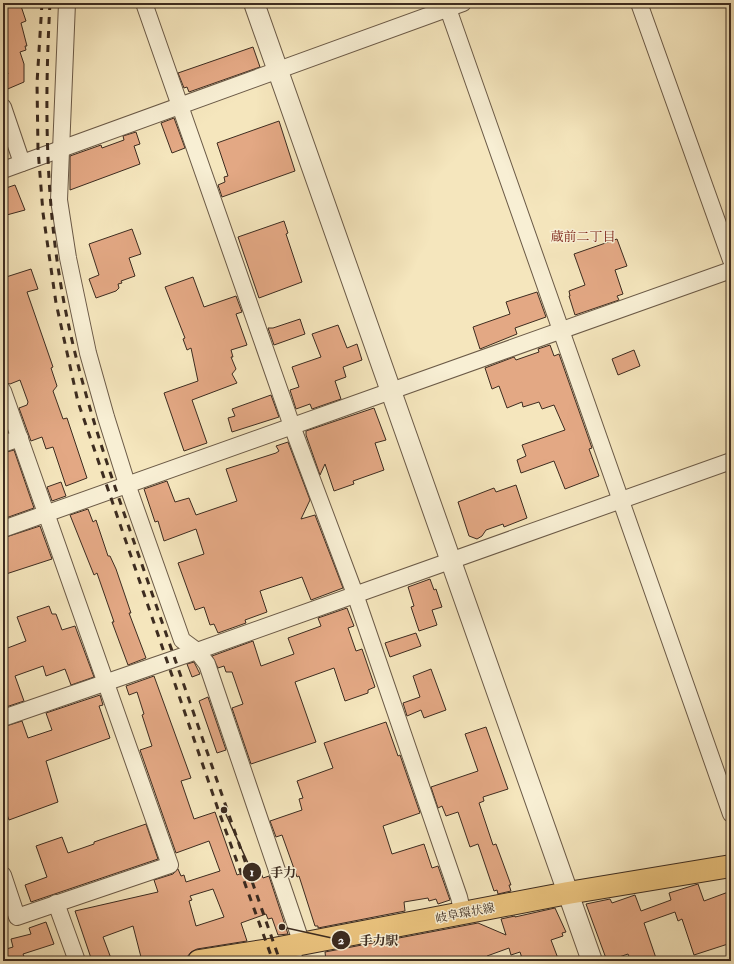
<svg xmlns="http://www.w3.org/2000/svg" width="734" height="964" font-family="'IM FELL Double Pica','Noto Serif JP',serif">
<rect width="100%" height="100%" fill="#f5e6bd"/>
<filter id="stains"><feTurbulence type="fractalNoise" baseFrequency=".005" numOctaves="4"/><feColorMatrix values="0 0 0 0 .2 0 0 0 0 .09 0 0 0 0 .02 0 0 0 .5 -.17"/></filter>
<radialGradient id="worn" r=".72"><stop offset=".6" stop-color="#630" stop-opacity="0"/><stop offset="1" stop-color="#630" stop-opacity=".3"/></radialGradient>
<g fill="#e3a884" stroke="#3d2c20" fill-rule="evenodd">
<polygon points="3,3 20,3 26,21 21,23 27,46 25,46 26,50 20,52 24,64 24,82 3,91 3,76 8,74 3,58"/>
<polygon points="253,47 260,67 189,92 187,87 184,88 178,73"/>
<polygon points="174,118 185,148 172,153 161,123"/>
<polygon points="279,121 295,171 222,197 218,185 225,182 224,177 228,176 217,143"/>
<polygon points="136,132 140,144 134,146 140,164 70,190 70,156 101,145 102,148 124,140 123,136"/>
<polygon points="15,185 25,210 3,216 3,189"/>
<polygon points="284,221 288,233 286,234 302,282 259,298 238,237"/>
<polygon points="132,229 141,254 129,258 135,276 121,281 122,283 118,284 119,288 116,291 96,298 89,279 99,275 89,244"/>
<polygon points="617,239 627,266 615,270 623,294 617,296 619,300 575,315 569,296 570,296 569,291 585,285 574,254"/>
<polygon points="31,269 38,289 27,292 53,367 51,368 57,386 53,391 63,419 67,418 87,478 66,486 53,447 46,449 42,437 31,441 19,408 27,405 28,402 20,380 10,384 3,382 3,278"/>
<polygon points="193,277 204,307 236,296 242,312 236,314 247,345 231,350 233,357 231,357 236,369 232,374 237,383 192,400 207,443 184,451 164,393 198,381 191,348 187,350 183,339 185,338 165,287"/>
<polygon points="537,292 546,317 515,328 517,334 480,349 473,327 510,314 506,302"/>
<polygon points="300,319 305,334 274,345 268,328 273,328"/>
<polygon points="338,325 347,348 357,344 362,360 343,367 346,377 335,381 341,399 312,409 310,404 296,409 290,390 299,387 292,367 321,357 312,334"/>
<polygon points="550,345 554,356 559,354 592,448 589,449 599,476 565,489 554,461 521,473 517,460 526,456 522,445 565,430 554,405 542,409 539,402 523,407 522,402 507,408 499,386 492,389 485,368 514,357 516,360 539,352 538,349"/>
<polygon points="634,350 640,366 618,375 612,359"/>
<polygon points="271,395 279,417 232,432 228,418 235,416 232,409"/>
<polygon points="374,408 386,440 375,443 384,470 353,481 354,484 334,491 325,464 320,475 306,435 306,431"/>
<polygon points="288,442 310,500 301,519 315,515 343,588 311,600 302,577 260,591 267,612 245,620 246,623 218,633 214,624 210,625 204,607 195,610 178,563 204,554 196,529 164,541 158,521 155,522 144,489 167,481 175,502 189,498 196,515 237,501 226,469 276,453 279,451 276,446"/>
<polygon points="14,450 34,508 3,519 3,453"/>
<polygon points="61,482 66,496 52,501 47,487"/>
<polygon points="516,485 527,518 504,527 503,524 486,530 482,536 477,539 469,536 458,502 494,488 496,492"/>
<polygon points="88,509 93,522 96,520 108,556 110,556 116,569 131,613 129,613 146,658 128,665 112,622 114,622 97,573 94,575 70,515"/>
<polygon points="40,526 52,559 3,575 3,538"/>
<polygon points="430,579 434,590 436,589 442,607 432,610 437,625 419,631 411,607 414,606 408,587"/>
<polygon points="49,606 52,614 56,614 62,630 75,626 94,677 71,685 65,669 46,676 43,666 15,676 24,701 6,707 3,700 3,647 5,649 26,641 17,617"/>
<polygon points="347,608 354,626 348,628 356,651 362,649 375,687 368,690 368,693 345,701 334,668 295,682 316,742 251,764 232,708 243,704 232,672 226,672 224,666 218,668 212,656 253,641 261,666 294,654 288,638 321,626 318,618"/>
<polygon points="416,633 421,646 390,657 385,643"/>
<polygon points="194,662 200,674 192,677 187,664"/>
<polygon points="431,669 446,710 424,718 421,710 407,716 403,703 420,697 413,676"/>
<path d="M 154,676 L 191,778 L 181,781 L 194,819 L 215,812 L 237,875 L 259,867 L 263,878 L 269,876 L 288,934 L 278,935 L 272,918 L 268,919 L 266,914 L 241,923 L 247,941 L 197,949 L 191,952 L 187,957 L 179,960 L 178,957 L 163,961 L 142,961 L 133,926 L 103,937 L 112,961 L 92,961 L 75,911 L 158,892 L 154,880 L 173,874 L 178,869 L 181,876 L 184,875 L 186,882 L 220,871 L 209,841 L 176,853 L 140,750 L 152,746 L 142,715 L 144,714 L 137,692 L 129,695 L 126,686 ZM 213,889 L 224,917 L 196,926 L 189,901 L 192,900 L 190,896 Z"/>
<polygon points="100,695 103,705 99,706 110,738 46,761 58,802 9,820 3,804 3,727 22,721 28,738 52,730 46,713"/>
<polygon points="208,697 226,750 217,753 199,701"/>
<polygon points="386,722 398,756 400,755 420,813 383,826 392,854 424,844 432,868 438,866 450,900 438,904 436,899 429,901 428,898 404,902 405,911 318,928 318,926 315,926 299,876 297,877 282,835 276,837 270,821 302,810 299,799 303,798 297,781 333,768 324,743"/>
<polygon points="486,727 508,789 483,797 484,801 479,803 493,845 496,844 511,885 509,885 511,891 498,894 497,890 494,891 478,844 470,847 458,812 446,816 442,806 438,808 431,787 478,771 465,734"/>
<polygon points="146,824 158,859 31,902 25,885 47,877 36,846 62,837 68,853 94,844 94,842"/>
<polygon points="698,884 704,901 731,891 731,943 694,955 682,919 678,921 675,912 644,923 657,961 631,961 628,954 607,961 586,904 610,899 612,903 635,895 641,911 671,900 669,893"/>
<polygon points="555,908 566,932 562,933 563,936 551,940 559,961 523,961 520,952 511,955 509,948 487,956 488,959 480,961 326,961 325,952 478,923 506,935 501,919 515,916 515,917"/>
<polygon points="46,922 54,944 23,954 26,961 3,961 3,950 13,947 11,939 31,934 29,928"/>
</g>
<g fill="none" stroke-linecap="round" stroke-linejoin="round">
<defs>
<g id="minor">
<polyline points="67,3 59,200 68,258 88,353 106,417 127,484 182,640 197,651 207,664 302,944"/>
<polyline points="144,3 292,426 355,594 459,897 463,914"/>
<polyline points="446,3 731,814"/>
<polyline points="639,3 731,260"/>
<polyline points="3,107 22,163"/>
<polyline points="3,170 463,3"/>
<polyline points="3,391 170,865 17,917 3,875"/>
<polyline points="3,444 20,438"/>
<polyline points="3,529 731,270"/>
<polyline points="3,718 197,651 731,461"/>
<polyline points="56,903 77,961"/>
<polyline points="290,946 295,961"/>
</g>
<polyline id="tertiary" points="254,3 592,961"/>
<polyline id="primary" points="199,961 269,950 568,893 731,866"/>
</defs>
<use href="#minor" stroke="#6b5a47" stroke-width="18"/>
<use href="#tertiary" stroke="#6b5a47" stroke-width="22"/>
<use href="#primary" stroke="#3d2c20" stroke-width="24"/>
<use href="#minor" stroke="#f8efd4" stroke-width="16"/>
<use href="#tertiary" stroke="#f8efd4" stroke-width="20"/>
<use href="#primary" stroke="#eac37e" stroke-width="22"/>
<g stroke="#3d2c20" stroke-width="3" stroke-dasharray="7 7" stroke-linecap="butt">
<polyline points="42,3 37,83 38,149 43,213 56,303 78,402 219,812 273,961"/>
<path d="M 50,3 C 45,91 45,179 58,267 C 75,383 117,492 155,602 C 197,722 238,842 280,961"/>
</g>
</g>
<g text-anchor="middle" stroke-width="3" stroke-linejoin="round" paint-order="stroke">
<g font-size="12" fill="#3d2c20" stroke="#f8efd4">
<text transform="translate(465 913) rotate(-11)" y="4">岐阜環状線</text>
</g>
<g font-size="13" fill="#7a1f14" stroke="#f8efd4">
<text x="583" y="241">蔵前二丁目</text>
</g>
</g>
<path fill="none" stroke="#3d2c20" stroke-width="1.5" d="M224 810L252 872M282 927L341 940"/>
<g fill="#3d2c20" stroke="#f8efd4" stroke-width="1.5">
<circle cx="224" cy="810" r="4"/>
<circle cx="282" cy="927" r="4"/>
<circle cx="252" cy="872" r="10"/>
<circle cx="341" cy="940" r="10"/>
</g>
<g font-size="12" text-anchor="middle" font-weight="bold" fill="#fff">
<text x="252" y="876">1</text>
<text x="341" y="944">2</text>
</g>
<g font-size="13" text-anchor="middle" font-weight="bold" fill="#3d2c20" stroke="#f8efd4" stroke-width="3" stroke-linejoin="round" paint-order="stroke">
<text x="283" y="877">手力</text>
<text x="379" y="945">手力駅</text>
</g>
<rect width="734" height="964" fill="none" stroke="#f5e6bd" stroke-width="16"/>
<rect x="4" y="4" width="726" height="956" fill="none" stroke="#3d2c20" stroke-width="2"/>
<rect x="8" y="8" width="718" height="948" fill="none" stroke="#3d2c20"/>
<rect width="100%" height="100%" filter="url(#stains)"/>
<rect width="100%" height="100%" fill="url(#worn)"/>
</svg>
